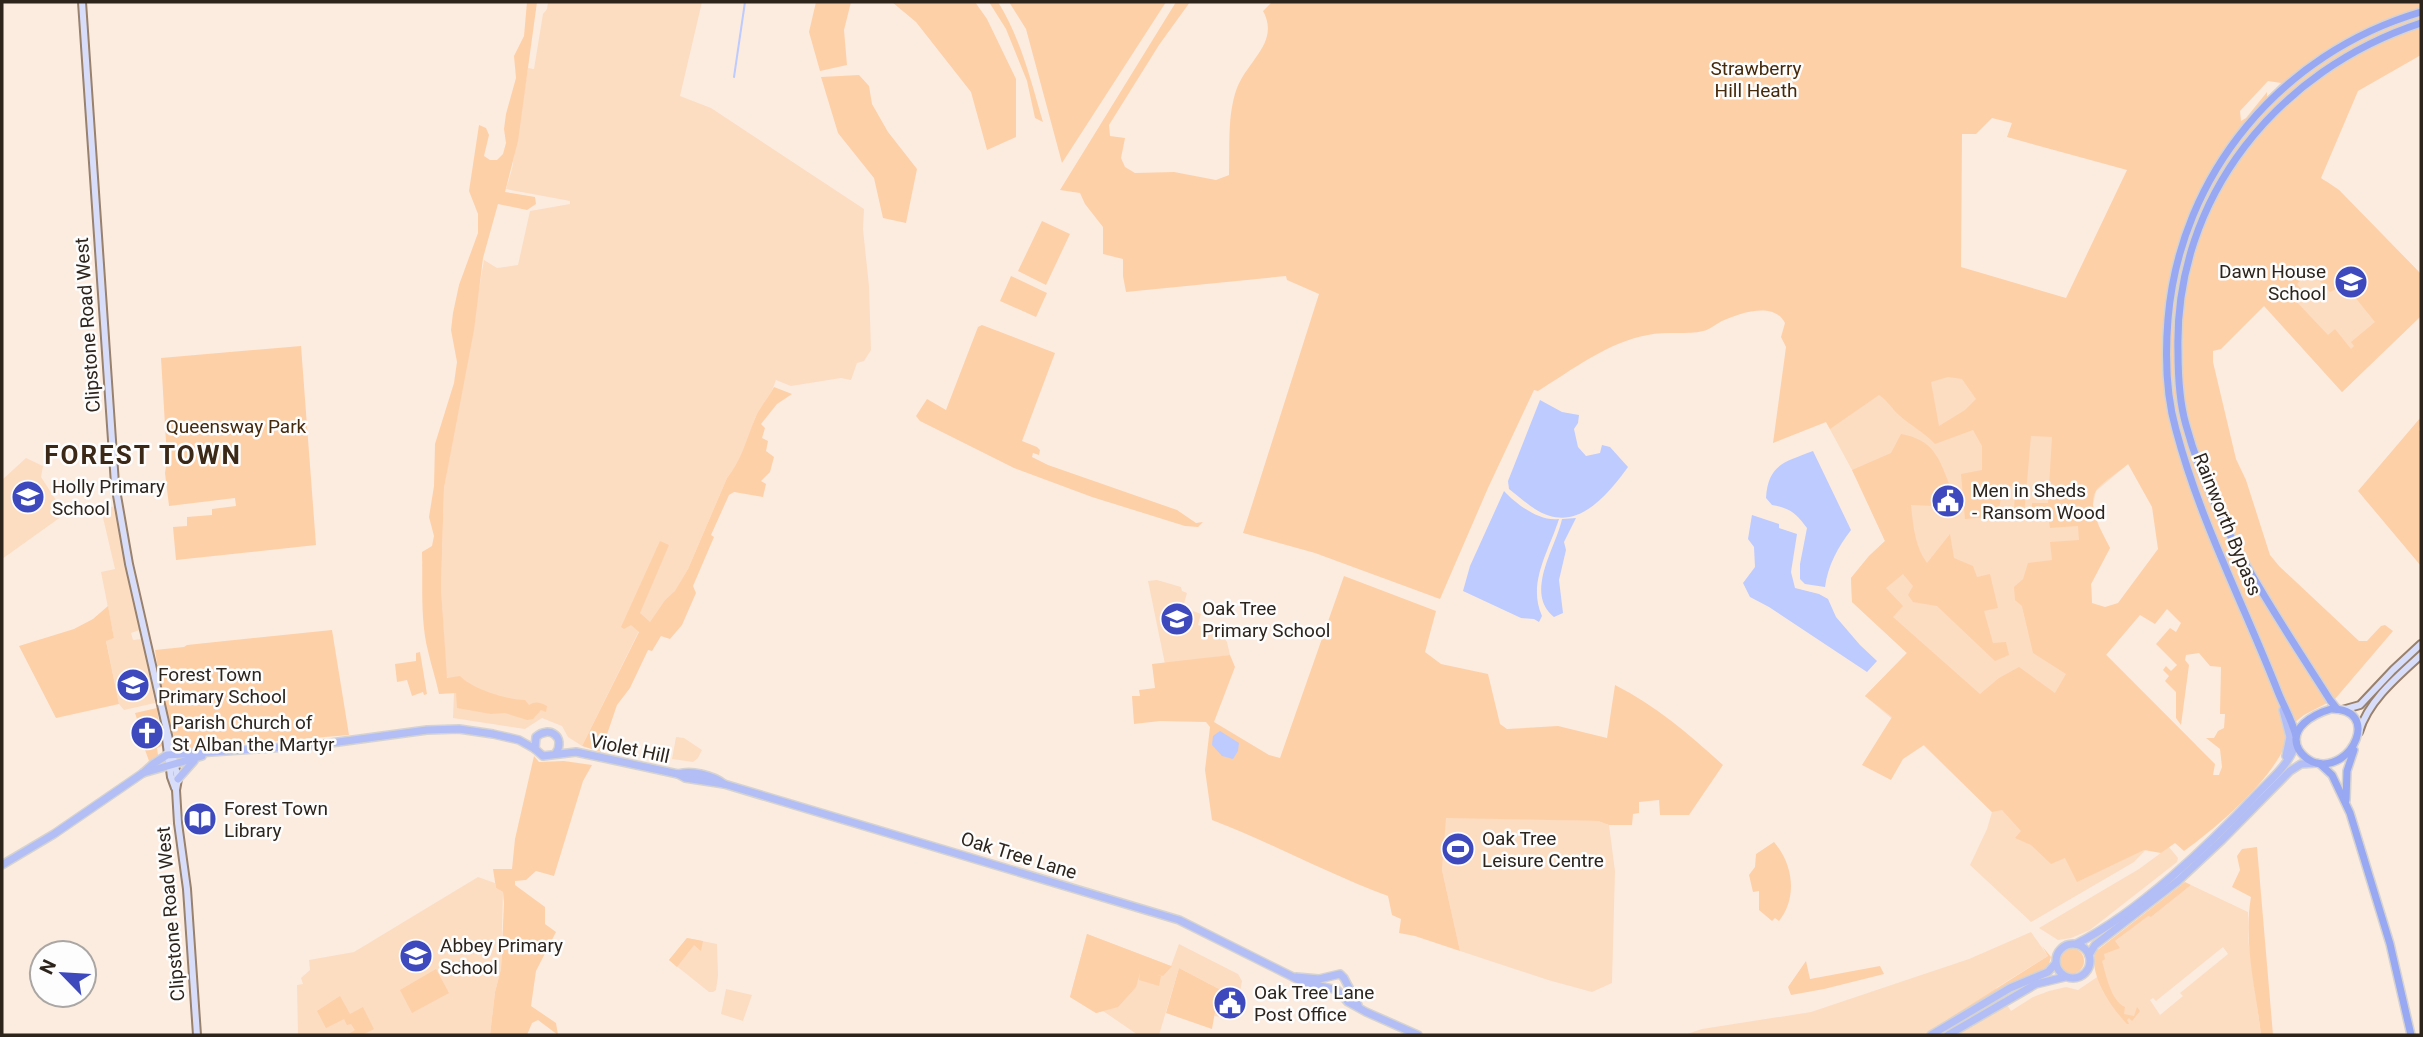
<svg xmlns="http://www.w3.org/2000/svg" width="2423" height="1037" font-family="Roboto,sans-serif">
<rect width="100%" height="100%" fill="#fcecdf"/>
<g fill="#fcddc1" fill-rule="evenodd">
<polygon points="548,2 702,2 680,96 711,108 864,209 863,229 869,286 871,350 864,361 857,363 851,380 841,378 791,386 776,380 768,401 755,418 747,443 735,468 727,478 688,569 675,592 665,600 649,624 639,631 582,746 568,737 562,726 542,718 525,729 453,718 454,692 446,674 441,588 444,488 484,260 497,268 518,265 530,211 570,204 570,201 506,189 512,169 528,68 534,69 543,14 547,9"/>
<polygon points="2326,181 2339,190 2421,274 2421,316 2342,392 2264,305 2278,290"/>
<polygon points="1943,335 2128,464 2096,491 2093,505 2099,526 2110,548 2091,584 2092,603 2079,627 2196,745 2160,835 2134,862 2031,922 1970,865 1987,829 1992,812 1923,745 1865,696 1907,653 1852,602 1851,578 1869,556 1885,541 1859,483 1826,422"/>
<polygon points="26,458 43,466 41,477 65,514 2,559 2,480"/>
<polygon points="116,506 140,630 131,633 133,640 142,639 155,703 124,710 119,704 106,640 114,638 101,572 115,569 101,509"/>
<polygon points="1157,580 1181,587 1182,591 1187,593 1183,607 1201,614 1198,625 1221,633 1227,642 1230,655 1165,664 1148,581"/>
<polygon points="676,737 684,738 702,750 698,758 693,762 672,759"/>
<polygon points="1445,817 1598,821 1609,825 1615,871 1612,983 1592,992 1548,980 1460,951 1442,870"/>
<polygon points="2169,847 2178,858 2177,862 2090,930 2071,938 2058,940 2039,928 2139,869"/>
<polygon points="478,877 495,883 496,888 503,892 501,969 495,992 490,1035 298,1035 297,985 303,984 301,978 310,970 309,960 354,952"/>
<path d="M 2191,885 L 2248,912 L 2248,938 L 2261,1035 L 1684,1035 L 1702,1029 L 1811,1012 L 1969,959 L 2031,932 L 2048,956 L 1996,988 L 2011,1011 L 2033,997 L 2049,991 L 2066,987 L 2078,990 L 2103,973 L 2101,957 L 2109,946 L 2148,915 L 2151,917 ZM 2223,947 L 2228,954 L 2180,993 L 2183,996 L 2160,1015 L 2150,1000 L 2153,998 L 2156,1001 Z"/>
<polygon points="1087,934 1171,966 1179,944 1238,974 1242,981 1235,1019 1214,1016 1219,989 1179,968 1159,1035 1138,1035 1103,1011 1096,1013 1070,997"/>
<polygon points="687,938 717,944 718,976 716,990 713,992 709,992 669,960"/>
<polygon points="726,989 752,995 743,1021 721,1014"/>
</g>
<g fill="#fdd0a8" fill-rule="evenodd">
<path d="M 527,2 L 537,2 L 518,141 L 505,192 L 535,197 L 536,204 L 527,210 L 498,204 L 483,258 L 474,330 L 444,488 L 441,588 L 447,678 L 460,676 C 472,689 508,700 525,700 L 529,705 C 535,701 540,702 547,706 L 546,712 L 541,710 L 533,719 L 527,720 L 505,713 L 491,714 L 457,708 L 456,693 L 439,694 C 436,679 431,665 428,651 C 420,619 423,584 422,552 L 432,546 L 434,536 L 429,517 L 434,486 L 435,444 L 454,383 L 457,362 L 451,330 L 453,313 L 459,285 L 478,233 L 478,214 L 469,191 L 479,125 L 486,128 L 489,135 L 484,156 L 490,160 L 497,160 L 503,154 L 506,143 L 504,129 L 506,114 L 516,78 L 514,56 L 524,36 Z"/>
<polygon points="816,2 851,2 844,30 847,65 820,71 809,32"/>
<polygon points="892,2 975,2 987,19 1016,79 1016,137 987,150 971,92 916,22"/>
<path d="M 989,2 L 998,2 C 1021,39 1031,81 1043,122 L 1035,118 L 1027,81 L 1006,29 Z"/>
<polygon points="1009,2 1166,2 1062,163 1026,29"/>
<path d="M 1176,2 L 1190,2 L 1159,45 L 1109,125 L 1110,136 L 1125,138 L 1121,158 L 1125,167 L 1135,173 L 1174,172 L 1216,180 L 1229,175 C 1230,147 1227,115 1237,88 C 1248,60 1280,42 1263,11 L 1272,2 L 2421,2 L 2421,55 L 2358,91 L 2321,178 L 2339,190 L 2421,274 L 2421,316 L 2342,392 L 2264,306 L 2221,349 L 2213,351 L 2213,362 L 2236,459 L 2246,480 L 2270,555 L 2279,566 L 2359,641 L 2367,641 L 2381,626 L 2385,625 L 2393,631 L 2335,699 L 2304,715 L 2294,723 L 2284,723 C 2285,733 2287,741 2283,750 C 2265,786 2216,828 2184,851 L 2175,843 L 2161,853 L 2144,850 L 2077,882 L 2065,858 L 2051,864 L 2031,845 L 2015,838 L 2021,831 L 2002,810 L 1992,812 L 1924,745 L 1903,759 L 1891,780 L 1862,765 L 1892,717 L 1865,696 L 1907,653 L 1852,602 L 1851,578 L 1869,556 L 1885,541 L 1852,470 L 1891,453 L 1901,434 C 1934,440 1939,458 1950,486 L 1934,492 L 1934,506 L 1911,505 C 1913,525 1915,547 1927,563 L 1950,534 L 1954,558 L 1973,566 L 1977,577 L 1990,574 L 1998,608 L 1984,611 L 1993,643 L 2006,642 L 2009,655 L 1995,661 L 1937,606 L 1913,602 L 1908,595 L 1913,586 L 1903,574 L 1886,588 L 1903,606 L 1893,617 L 1980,694 L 1999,678 L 2019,667 L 2055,693 L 2066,674 L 2033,653 L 2022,606 L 2015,600 L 2014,587 L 2023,579 L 2028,563 L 2052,560 L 2050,542 L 2079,540 L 2078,526 L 2050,528 L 2048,516 L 2031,519 L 2032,503 L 2048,503 L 2052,437 L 2031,436 L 2024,516 L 2014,515 L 2015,487 L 2003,485 L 1998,516 L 1965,519 L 1961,474 L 1982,470 L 1982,446 L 1973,430 L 1935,444 C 1924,432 1911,426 1899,415 C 1892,409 1888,401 1879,395 L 1830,429 L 1826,422 L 1773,443 L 1786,347 L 1781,337 L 1785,323 C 1774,301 1740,313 1722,321 C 1716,324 1709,330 1703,331 C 1688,335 1665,331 1648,335 C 1608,342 1572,370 1538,391 L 1534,390 L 1488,488 L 1440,599 L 1315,553 L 1243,533 L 1319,294 L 1287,280 L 1286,276 L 1126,292 L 1123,276 L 1123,259 L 1103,254 L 1103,227 L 1085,204 L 1080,193 L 1060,190 ZM 2268,81 L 2281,83 L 2267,97 L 2267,92 L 2246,118 L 2241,121 L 2240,111 ZM 1992,118 L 2012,123 L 2007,137 L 2127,170 L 2066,298 L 1961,267 L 1962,134 L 1976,134 ZM 2310,271 L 2330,292 L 2336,289 L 2343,297 L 2350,291 L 2375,322 L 2351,342 L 2354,346 L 2351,349 L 2335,329 L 2328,335 L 2293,298 L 2301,289 L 2297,284 ZM 1948,377 L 1962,379 L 1976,399 L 1965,410 L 1939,426 L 1931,382 ZM 2128,464 L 2152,507 L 2158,549 L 2118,603 L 2105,607 L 2092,603 L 2091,584 L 2110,548 C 2102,532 2085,506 2097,489 C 2105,480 2119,472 2128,464 ZM 2167,609 L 2181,623 L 2176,632 L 2170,628 L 2156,644 L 2177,665 L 2171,671 L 2166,666 L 2163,670 L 2169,676 L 2165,681 L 2176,692 L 2176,718 L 2181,725 L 2189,665 L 2185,660 L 2186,655 L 2199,653 L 2210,666 L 2221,667 L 2220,714 L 2225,714 L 2224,728 L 2218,731 L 2214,738 L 2206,738 L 2220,749 L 2222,767 L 2219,775 L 2213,775 L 2215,764 L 2106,655 L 2140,615 L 2155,624 Z"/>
<polygon points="859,75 869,86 872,104 888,132 917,169 906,223 883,218 874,178 838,133 821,77"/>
<polygon points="1042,221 1070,234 1046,285 1018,271"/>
<polygon points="1011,276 1047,293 1036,317 1000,301"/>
<polygon points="982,325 1055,353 1022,441 1037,447 1040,450 1039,455 1033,453 1032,457 1048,465 1177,510 1196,523 1203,522 1198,527 1185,526 1092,497 1014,468 920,421 916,416 927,399 946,410 978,327"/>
<polygon points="301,346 316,545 176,560 173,527 187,526 187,517 212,515 212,509 236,506 235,498 169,506 165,473 167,459 161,358"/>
<path d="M 774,387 L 792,394 L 777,404 L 761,424 L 765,428 L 762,438 L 768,441 L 766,451 L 774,457 L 770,472 L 761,481 L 766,484 L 763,497 L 734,492 L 729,495 L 711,535 L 714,537 L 693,586 L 696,593 L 682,625 L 670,639 L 661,636 L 652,651 L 648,650 L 630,688 L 617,705 L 601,752 L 582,746 L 639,632 L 631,625 L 624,629 L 621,627 L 660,541 L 669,545 L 640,613 L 650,622 L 665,600 L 675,591 L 688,569 L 727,478 C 741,461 746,441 754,421 C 758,409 768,399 774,387 Z"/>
<polygon points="2421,417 2419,430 2421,432 2421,566 2358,491"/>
<path d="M 1344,576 L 1436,611 L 1425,652 L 1441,664 L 1488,674 L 1500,724 L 1507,729 L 1558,726 L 1607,738 L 1615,685 C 1656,706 1689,734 1723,765 L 1689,815 L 1660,815 L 1659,800 L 1639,802 L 1639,813 L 1633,814 L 1632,825 L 1609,825 L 1598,821 L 1446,818 L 1442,870 L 1460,951 L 1415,936 L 1399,933 L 1401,919 L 1392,915 L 1388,896 C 1328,874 1272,843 1212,820 L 1205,770 L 1210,727 L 1206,722 L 1160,721 L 1134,724 L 1132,696 L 1140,696 L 1139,690 L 1155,688 L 1152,664 L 1230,655 L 1235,667 L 1214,722 L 1269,755 L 1280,758 Z"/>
<polygon points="108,606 114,638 106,641 119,704 56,718 19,646 74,629 93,619"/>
<polygon points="332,630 349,735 181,749 176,743 163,702 155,650 184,647 187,645"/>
<polygon points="420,652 427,694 424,695 423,692 412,696 407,680 397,682 395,664 416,661 416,653"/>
<polygon points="157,708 162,746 157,748 158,755 149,761 143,744 155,741 151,723 139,725 135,713"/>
<polygon points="534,756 539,762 564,761 592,765 583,781 554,876 536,871 526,880 515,881 515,885 545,907 545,924 556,932 536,971 531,1006 556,1023 558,1035 538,1020 532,1023 527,1035 490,1035 495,992 501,969 504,903 503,892 496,888 493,869 512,869 515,839"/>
<path d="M 1774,842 C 1793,864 1798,897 1779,921 L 1775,918 L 1772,921 L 1759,910 L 1759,891 L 1753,892 L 1749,875 L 1755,867 L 1756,854 Z"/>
<path d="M 2257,847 L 2273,1035 L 2261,1035 C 2256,990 2243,942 2251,897 L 2232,887 L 2240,870 L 2237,856 L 2242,849 Z"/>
<path d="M 2185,882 L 2191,885 L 2151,917 L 2148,916 L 2115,941 L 2120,948 L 2104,954 L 2105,959 L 2102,961 C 2106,975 2111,1001 2125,1007 L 2124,1014 L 2134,1016 L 2137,1007 L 2140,1011 L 2132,1021 L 2129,1018 L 2127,1020 L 2129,1024 L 2127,1024 C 2112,1008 2089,976 2095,952 Z"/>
<polygon points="1087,934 1171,966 1172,966 1163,976 1158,975 1161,976 1159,986 1139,980 1140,973 1136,987 1118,1007 1096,1013 1070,997"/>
<polygon points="687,938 703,941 701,951 694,945 677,967 669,960"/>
<polygon points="2042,946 2051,957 2048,967 2043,971 2009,986 1950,1021 1948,1019 2048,956"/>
<circle cx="2071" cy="961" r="13"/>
<polygon points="1806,961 1810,979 1880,966 1884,974 1824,989 1791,995 1788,987"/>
<polygon points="1179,968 1219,989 1212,1029 1166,1013"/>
<polygon points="436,969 449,993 412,1013 400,990"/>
<polygon points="340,996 350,1014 363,1007 374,1029 362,1035 347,1035 355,1030 351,1024 347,1025 344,1019 326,1028 317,1011"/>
</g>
<g fill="#becbfe">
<path d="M 1540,400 L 1562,412 L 1579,415 L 1578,423 L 1574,429 L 1578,447 L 1586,456 L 1600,453 L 1602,445 L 1610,447 L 1628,467 C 1611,490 1584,526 1550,516 C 1535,512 1522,499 1509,489 L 1508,481 Z"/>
<path d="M 1813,451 L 1851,530 C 1838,547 1828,565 1825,587 L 1805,584 L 1800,579 L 1800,564 L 1807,528 C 1796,513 1790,508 1772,505 L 1766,498 C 1768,464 1785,462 1813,451 Z"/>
<path d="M 1504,491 C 1516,504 1540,522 1559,519 C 1549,551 1527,583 1542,616 L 1539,622 L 1534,619 L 1521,618 L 1463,591 L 1470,566 Z"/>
<polygon points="1752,515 1779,524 1779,528 1797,534 1791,572 1795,588 1819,594 1828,599 1836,617 1860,645 1877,661 1867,672 1769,607 1750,597 1743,583 1755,567 1754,547 1748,539"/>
<path d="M 1576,518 L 1564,542 L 1566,550 L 1559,580 L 1563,613 L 1554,617 C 1524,592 1556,548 1562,519 Z"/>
<polygon points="1220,731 1239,743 1238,751 1233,759 1222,756 1212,745 1213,736"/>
</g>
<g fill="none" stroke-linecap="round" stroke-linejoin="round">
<polyline stroke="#becbfe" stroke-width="2" points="734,77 745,2"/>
<defs>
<g id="secondary">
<polyline points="82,2 115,484 129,564 178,779 176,790 178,823 187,889 197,1035"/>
<polyline points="2342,710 2360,705 2393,670 2421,644"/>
<polyline points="165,731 171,777 175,788"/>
<path d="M 2359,732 C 2368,701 2398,676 2421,655"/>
</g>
<g id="primary">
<polyline points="2283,710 2290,737 2286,756"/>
<path d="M 535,749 L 536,737 C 549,725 566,737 556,753"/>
<polyline points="143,773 153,764 167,755 316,745 427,730 459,729 493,734 519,740 535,749 543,756 576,752 678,774 685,778 724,784 1179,920 1303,982 1337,990 1348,1002 1366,1012 1418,1035"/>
<path d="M 678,774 C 691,770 713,775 724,784"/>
<polyline points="178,779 194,761"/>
<polyline points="2,865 54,834 143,773 202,756"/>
<circle cx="2073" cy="961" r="17"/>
<path d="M 2076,944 C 2138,913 2210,844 2258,793 C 2273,777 2290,764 2296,742"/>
<polyline points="2089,955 2095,945 2178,881 2222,840 2290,771 2301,764 2317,763"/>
<polyline points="1296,977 1319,979 1340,974 1344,978 1358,1005"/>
<polyline points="1931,1035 2010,988 2048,972 2055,964"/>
<polyline points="1948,1035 2036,984 2065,977"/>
</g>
<g id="trunk">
<path d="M 2331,709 C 2381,708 2353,772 2316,763 C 2309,761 2303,756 2299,750 C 2287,728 2314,714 2331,709 Z"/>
<path d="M 2337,709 L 2330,700 C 2275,613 2213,525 2186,425 C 2179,401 2178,376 2178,351 C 2174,197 2278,70 2421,23"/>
<path d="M 2296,736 C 2292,720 2284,707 2278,692 C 2244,605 2200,521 2176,430 C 2166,395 2165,356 2168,319 C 2180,174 2281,53 2421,12"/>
<polyline points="2320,764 2332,775 2350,813 2390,944 2411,1035"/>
<polyline points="2346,800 2347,771 2354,750"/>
</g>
</defs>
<use href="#secondary" stroke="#98816d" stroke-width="10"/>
<use href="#primary" stroke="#d5d3d2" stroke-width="10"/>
<use href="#trunk" stroke="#d5d3d2" stroke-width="10"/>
<use href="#secondary" stroke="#d8defa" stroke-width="6"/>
<use href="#primary" stroke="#b2bef5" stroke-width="7"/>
<use href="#trunk" stroke="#98a8f2" stroke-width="7"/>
</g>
<defs>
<symbol id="school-disc" viewBox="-11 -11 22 22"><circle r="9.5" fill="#3d49bd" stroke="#fdfdfd"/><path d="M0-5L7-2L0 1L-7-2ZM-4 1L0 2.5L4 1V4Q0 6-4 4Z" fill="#fff"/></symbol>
<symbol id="civic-disc" viewBox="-11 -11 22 22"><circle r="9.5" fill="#3d49bd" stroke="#fdfdfd"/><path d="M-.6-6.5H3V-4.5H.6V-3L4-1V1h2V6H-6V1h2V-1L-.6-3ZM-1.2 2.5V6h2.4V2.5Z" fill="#fff"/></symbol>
<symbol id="church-disc" viewBox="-11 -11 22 22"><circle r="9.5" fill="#3d49bd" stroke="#fdfdfd"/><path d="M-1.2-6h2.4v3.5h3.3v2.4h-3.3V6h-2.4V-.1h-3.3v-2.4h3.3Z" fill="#fff"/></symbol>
<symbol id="library-disc" viewBox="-11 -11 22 22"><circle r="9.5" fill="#3d49bd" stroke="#fdfdfd"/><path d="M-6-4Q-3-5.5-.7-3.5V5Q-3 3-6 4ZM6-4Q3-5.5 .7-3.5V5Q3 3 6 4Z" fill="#fff"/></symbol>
<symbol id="stadium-disc" viewBox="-11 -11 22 22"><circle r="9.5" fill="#3d49bd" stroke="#fdfdfd"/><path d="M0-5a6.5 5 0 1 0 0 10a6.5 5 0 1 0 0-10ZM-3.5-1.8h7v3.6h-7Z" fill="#fff"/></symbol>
</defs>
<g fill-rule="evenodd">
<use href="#school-disc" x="2332" y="263" width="38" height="38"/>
<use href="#school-disc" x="9" y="478" width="38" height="38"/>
<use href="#civic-disc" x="1929" y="482" width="38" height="38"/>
<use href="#school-disc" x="1158" y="600" width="38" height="38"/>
<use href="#school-disc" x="114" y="666" width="38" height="38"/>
<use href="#church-disc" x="128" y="714" width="38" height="38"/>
<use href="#library-disc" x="181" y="800" width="38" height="38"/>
<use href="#stadium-disc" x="1439" y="830" width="38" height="38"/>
<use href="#school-disc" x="397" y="937" width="38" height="38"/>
<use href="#civic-disc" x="1211" y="984" width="38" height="38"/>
</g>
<g text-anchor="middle" stroke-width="5" stroke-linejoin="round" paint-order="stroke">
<g font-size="19" fill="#46290b" stroke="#fdfdfd">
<text x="1756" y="75">Strawberry<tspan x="1756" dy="22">Hill Heath</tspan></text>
<text x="236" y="433">Queensway Park</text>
</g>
<g font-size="19" fill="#2d241c" stroke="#fdfdfd" text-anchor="start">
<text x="2326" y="278" text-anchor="end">Dawn House<tspan x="2326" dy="22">School</tspan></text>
<text x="52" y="493">Holly Primary<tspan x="52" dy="22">School</tspan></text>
<text x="1972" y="497">Men in Sheds<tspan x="1972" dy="22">- Ransom Wood</tspan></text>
<text x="1202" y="615">Oak Tree<tspan x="1202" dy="22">Primary School</tspan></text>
<text x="158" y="681">Forest Town<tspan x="158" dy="22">Primary School</tspan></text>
<text x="172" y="729">Parish Church of<tspan x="172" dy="22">St Alban the Martyr</tspan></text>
<text x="224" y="815">Forest Town<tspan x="224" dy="22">Library</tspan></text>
<text x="1482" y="845">Oak Tree<tspan x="1482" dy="22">Leisure Centre</tspan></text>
<text x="440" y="952">Abbey Primary<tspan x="440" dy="22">School</tspan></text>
<text x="1254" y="999">Oak Tree Lane<tspan x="1254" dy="22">Post Office</tspan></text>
</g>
<g font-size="19" fill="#2d241c" stroke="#fdfdfd">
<text transform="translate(87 325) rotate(-94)" y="7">Clipstone Road West</text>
<text transform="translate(2228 524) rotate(68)" y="7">Rainworth Bypass</text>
<text transform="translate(630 748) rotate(12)" y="7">Violet Hill</text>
<text transform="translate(1019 855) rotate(17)" y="7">Oak Tree Lane</text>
<text transform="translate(170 914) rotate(-95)" y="7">Clipstone Road West</text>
</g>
<g font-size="26" font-weight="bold" letter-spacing="2" fill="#3b2817" stroke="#fdfdfd">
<text x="143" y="464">FOREST TOWN</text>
</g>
</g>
<rect width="2423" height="1037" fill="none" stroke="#2d241c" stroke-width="7"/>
<g transform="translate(63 974) rotate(295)"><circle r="33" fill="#fdfdfd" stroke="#aaa6a3" stroke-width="2"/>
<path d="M0-5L12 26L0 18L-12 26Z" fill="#3d49bd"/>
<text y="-10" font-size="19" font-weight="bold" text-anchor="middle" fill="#2d241c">N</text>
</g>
</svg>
